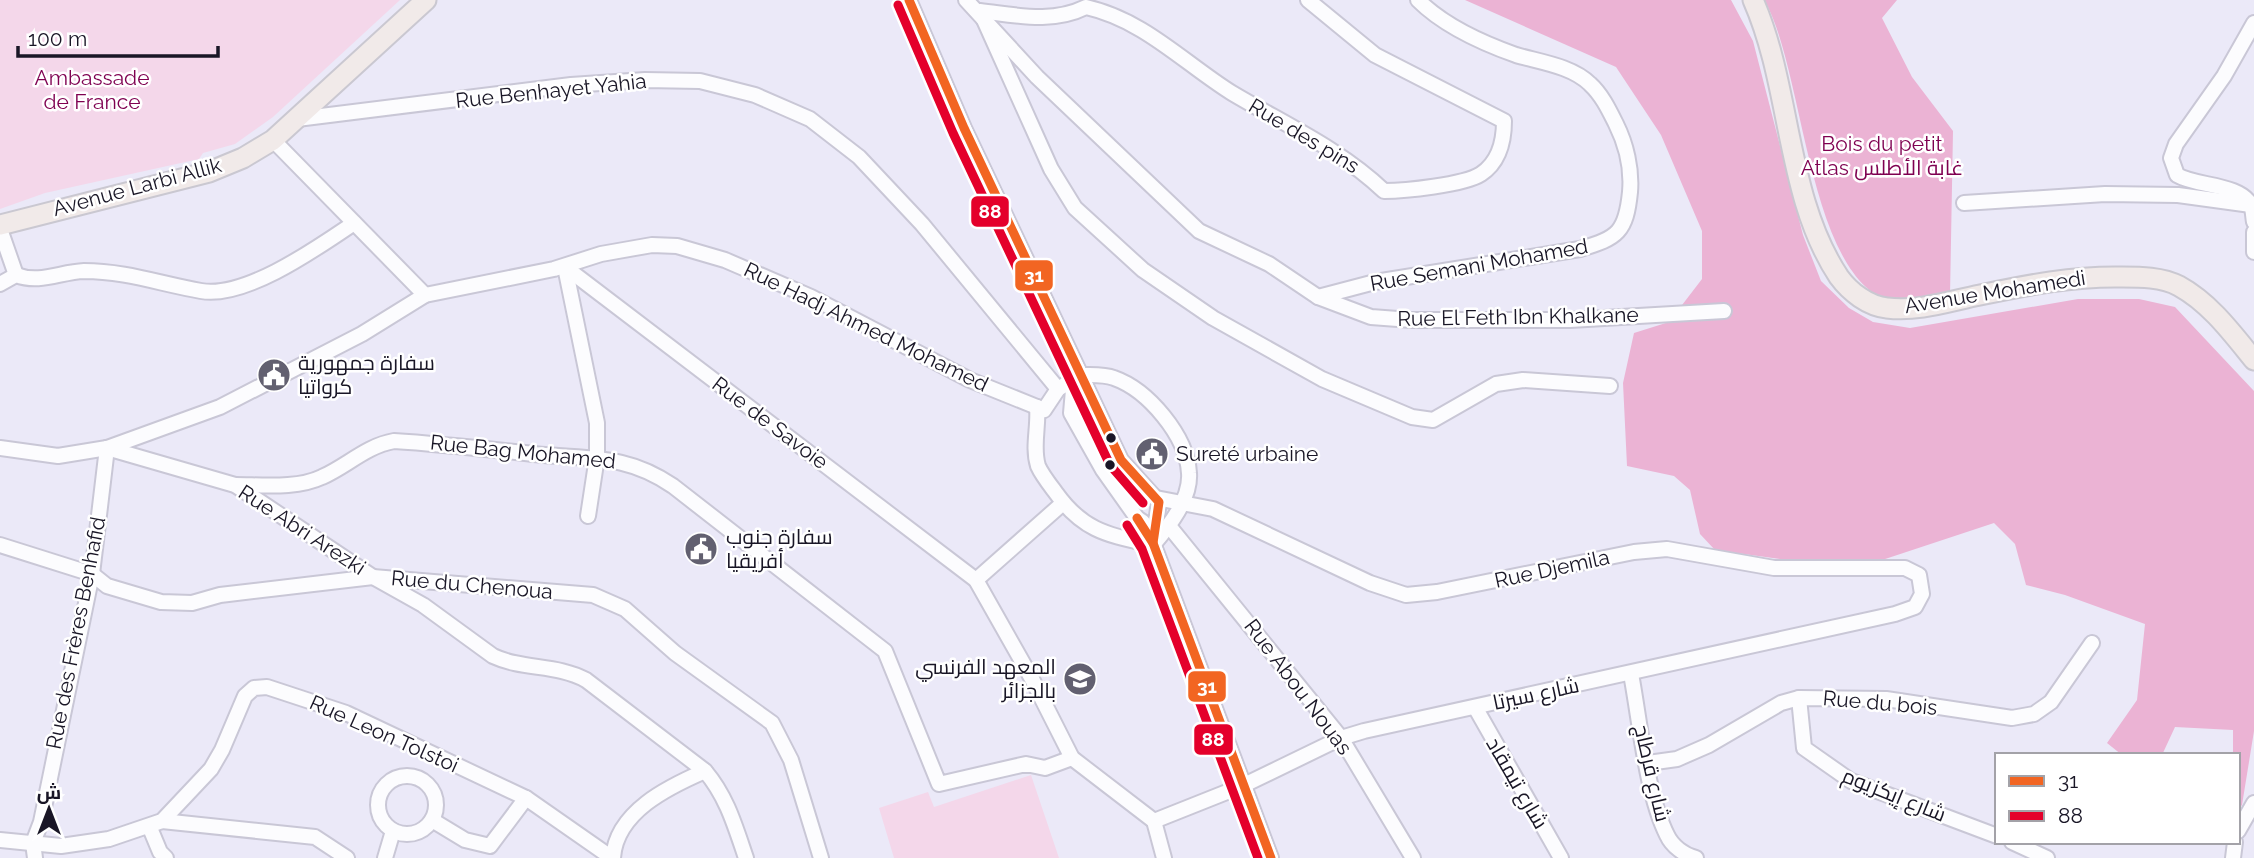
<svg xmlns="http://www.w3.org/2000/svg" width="2254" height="858" font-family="Raleway,Cairo,sans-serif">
<rect width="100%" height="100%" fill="#ebe9f8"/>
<g fill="#f4d7ea">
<polygon points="0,0 400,0 273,117 235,144 203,153 199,159 45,193 0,209"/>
<polygon points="1031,775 1059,858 894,858 879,808 928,792 934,807"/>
</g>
<g fill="#ebb3d4">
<polygon points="1465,0 1731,0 1753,41 1803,235 1821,281 1849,308 1873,322 1910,328 2078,299 2139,299 2175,307 2254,391 2254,731 2242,805 2238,810 2238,755 2233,755 2233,730 2175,727 2162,755 2122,755 2107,743 2137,700 2145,624 2065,595 2026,585 2015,544 1994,523 1867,565 1780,559 1715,550 1700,534 1690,490 1674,476 1627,466 1623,383 1634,333 1669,322 1702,279 1702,231 1661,135 1616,67"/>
<path d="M 1764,0 L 1897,0 L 1882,18 L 1912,77 L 1953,131 L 1950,296 C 1934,298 1912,306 1897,303 C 1807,287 1805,67 1764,0 Z"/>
</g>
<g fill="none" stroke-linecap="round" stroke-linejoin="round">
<defs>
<g id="minor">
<polyline points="909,0 964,128 1121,460 1159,502 1153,543"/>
<polyline points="966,0 1037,77 1199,231 1269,264 1318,297 1371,317 1411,320 1570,320 1724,311"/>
<path d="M 1308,0 L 1375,55 L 1504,121 C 1504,140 1499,162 1481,174 C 1464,185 1404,191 1384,191 C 1340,149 1284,124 1232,93 C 1184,63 1144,20 1086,7 C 1052,24 1016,15 980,11 L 1051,169 L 1075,208 L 1143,270 L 1213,318 L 1322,379 L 1412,417 L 1433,420 L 1496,384 L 1523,380 L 1610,386"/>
<path d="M 2254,23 L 2224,76 L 2176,144 L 2171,158 L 2177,175 C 2197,187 2239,183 2251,205 C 2253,209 2253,217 2254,222"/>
<polyline points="297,119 571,85 645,80 700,81 755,95 810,119 859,157 922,224 1058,389"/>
<polyline points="273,140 425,295"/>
<polyline points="1964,203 2105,194 2178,195 2251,205"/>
<polyline points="0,229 16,275"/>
<polyline points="2254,232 2254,252"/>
<polyline points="565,267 976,580 1032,679 1072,758 1154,821"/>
<polyline points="565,267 597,423 597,457 588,516"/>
<path d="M 0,284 L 16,275 C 40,284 60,272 84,271 C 125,271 161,284 201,291 C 245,299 317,248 354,223"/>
<path d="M 1318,297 L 1375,282 L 1580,249 C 1618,238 1626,232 1630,192 C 1632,169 1626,144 1616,124 C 1609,110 1602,95 1590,84 C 1572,66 1540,62 1516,55 C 1482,43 1444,26 1418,0"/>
<path d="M 1081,375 C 1092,375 1104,374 1114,378 C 1148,390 1187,436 1189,473 C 1191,499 1169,526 1153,545 C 1109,535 1084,532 1056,493 C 1050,485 1042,475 1038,466 C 1032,447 1039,426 1037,407 L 1044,410 L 1058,389 Z"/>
<polyline points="1085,381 1073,390 1071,413 1103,470 1137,518 1143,522"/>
<path d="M 0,448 L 58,456 L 107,448 L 235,485 L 373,577 L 423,605 L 493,656 C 523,670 557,664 586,680 L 705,771 C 727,797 735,826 746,858"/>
<polyline points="107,448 220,407 362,334 425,295 554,269 601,254 652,245 677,246 725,260 811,297 970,380 1037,407"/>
<path d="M 235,485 C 262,485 297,489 322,477 C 347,466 366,446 394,441 C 441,444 487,449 534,454 C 588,460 625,453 673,486 L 885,651 L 939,784 L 1026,764 L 1045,768 L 1072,758"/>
<polyline points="1137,518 1153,543 1271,858"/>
<polyline points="1169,526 1341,738 1413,858"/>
<polyline points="0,545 92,574 107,586 161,602 192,603 220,595 373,577 593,595 625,609 675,653 772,723 791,760 821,858"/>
<polyline points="976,580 1063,503"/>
<path d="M 1631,674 C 1640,721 1646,793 1667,835 C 1672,846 1684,855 1696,858"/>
<polyline points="1799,698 1804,748 1851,781 1997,836"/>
<polyline points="1475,707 1561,858"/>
<polyline points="1648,763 1677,759 1709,745 1781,703 1799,698 1886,699 2012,718 2034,714 2051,702 2092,643"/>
<circle cx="407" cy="805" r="29"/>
<polyline points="432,820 465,840 490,846 526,798"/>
<polyline points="162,821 315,837 347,858"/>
<polyline points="1154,821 1242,786 1341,738 1364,731 1895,614 1915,607 1922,594 1919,575 1905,568 1774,568 1667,549 1634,552 1437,592 1406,595 1370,583 1213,509 1156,498"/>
<polyline points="1154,821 1164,858"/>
<polyline points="150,828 160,852 166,858"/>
<polyline points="2238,831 2254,803"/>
<polyline points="0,840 61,846 109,839 162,821 211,769 222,750 245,696 254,688 267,687 346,713 526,798 612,858"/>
<polyline points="2012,842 2047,858"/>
<polyline points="35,858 33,843 41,822 92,574 107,448"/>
<polyline points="385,858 393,831"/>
<path d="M 613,858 C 616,812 668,787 705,771"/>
<polyline points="2233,858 2235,842"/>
</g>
<g id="major">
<path d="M 1753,0 C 1792,88 1785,196 1839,277 C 1850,292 1868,306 1887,308 C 1918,312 1950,301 1980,295 C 2028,285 2073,276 2122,277 C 2140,277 2162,277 2179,286 C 2210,303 2232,333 2254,360"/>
<polyline points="0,225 209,172 243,158 273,140 426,0"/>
</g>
</defs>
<use href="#minor" stroke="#c9c7d6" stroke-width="18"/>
<use href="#major" stroke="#cac8d1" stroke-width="23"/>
<use href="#minor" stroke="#fcfcfe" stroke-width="14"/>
<use href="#major" stroke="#f1eae9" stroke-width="19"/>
<defs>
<g id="bus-1">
<polyline points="909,0 964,128 1121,460 1159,502 1153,543"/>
<polyline points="1137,518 1153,543 1271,858"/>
</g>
<g id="bus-2">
<polyline points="898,5 953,133 1110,465 1143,503"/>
<polyline points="1127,525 1142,549 1258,858"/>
</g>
</defs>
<use href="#bus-1" stroke="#fff" stroke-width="14"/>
<use href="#bus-2" stroke="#fff" stroke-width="14"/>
<use href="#bus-1" stroke="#f26522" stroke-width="9"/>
<use href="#bus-2" stroke="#e4002b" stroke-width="9"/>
</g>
<defs>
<symbol id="civic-disc" viewBox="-11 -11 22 22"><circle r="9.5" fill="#626070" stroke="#fff"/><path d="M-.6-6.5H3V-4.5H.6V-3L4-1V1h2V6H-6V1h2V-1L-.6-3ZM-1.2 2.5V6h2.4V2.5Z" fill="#fff"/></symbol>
<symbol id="university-disc" viewBox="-11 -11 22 22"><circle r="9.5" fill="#626070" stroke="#fff"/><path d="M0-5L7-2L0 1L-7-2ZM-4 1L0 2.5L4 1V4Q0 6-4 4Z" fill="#fff"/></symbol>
</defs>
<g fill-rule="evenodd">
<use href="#civic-disc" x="255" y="356" width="38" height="38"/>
<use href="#civic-disc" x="1133" y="435" width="38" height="38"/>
<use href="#civic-disc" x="682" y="530" width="38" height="38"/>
<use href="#university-disc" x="1061" y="660" width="38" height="38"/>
</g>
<g fill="#191626" stroke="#fff" stroke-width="2.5">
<circle cx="1111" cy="438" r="6"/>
<circle cx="1110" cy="465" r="6"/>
</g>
<g text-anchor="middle" stroke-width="5" stroke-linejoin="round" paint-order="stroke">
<g font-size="21" fill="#7f0051" stroke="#fff">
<text x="92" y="85">Ambassade<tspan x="92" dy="24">de France</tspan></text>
<text x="1882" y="151">Bois du petit<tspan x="1882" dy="24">Atlas غابة الأطلس</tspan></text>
</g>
<g font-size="21" fill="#191626" stroke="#fff">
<text transform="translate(551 91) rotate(-6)" y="7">Rue Benhayet Yahia</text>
<text transform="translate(1304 136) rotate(31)" y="7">Rue des pins</text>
<text transform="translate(137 187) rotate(-15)" y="7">Avenue Larbi Allik</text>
<text transform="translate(1479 265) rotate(-10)" y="7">Rue Semani Mohamed</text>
<text transform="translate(1995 292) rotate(-9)" y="7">Avenue Mohamedi</text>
<text transform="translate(1518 317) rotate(-1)" y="7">Rue El Feth Ibn Khalkane</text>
<text transform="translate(866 327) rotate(26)" y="7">Rue Hadj Ahmed Mohamed</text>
<text transform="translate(770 423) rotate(37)" y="7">Rue de Savoie</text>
<text transform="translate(523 452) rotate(6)" y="7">Rue Bag Mohamed</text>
<text transform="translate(302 530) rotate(33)" y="7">Rue Abri Arezki</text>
<text transform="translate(1552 569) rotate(-12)" y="7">Rue Djemila</text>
<text transform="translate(472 585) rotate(5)" y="7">Rue du Chenoua</text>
<text transform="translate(76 633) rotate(-79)" y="7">Rue des Frères Benhafid</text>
<text transform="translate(1298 687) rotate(53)" y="7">Rue Abou Nouas</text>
<text transform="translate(1536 694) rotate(-12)" y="7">شارع سيرتا</text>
<text transform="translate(1880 703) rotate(5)" y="7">Rue du bois</text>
<text transform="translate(384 734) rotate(24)" y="7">Rue Leon Tolstoi</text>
<text transform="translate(1652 773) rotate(77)" y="7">شارع قرطاج</text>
<text transform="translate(1517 783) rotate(60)" y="7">شارع تيمقاد</text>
<text transform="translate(1894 795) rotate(22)" y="7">شارع إيكزيوم</text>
</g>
<g font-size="21" fill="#191626" stroke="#fff" text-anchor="start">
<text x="298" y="370">سفارة جمهورية<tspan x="298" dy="24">كرواتيا</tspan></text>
<text x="1176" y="461">Sureté urbaine</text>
<text x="726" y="544">سفارة جنوب<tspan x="726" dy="24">أفريقيا</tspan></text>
<text x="1056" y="674" text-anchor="end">المعهد الفرنسي<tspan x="1056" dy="24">بالجزائر</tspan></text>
</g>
</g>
<g stroke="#fff" stroke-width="2.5">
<rect x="970" y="195" width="40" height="33" rx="7" fill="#e4002b"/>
<rect x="1014" y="259" width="40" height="33" rx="7" fill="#f26522"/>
<rect x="1187" y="670" width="40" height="33" rx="7" fill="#f26522"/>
<rect x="1193" y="723" width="41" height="33" rx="7" fill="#e4002b"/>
</g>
<g font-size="19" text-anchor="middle" font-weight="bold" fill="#fff">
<text x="990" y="218">88</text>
<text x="1034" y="282">31</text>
<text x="1207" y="693">31</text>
<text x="1213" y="746">88</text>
</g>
<rect x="1995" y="753" width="245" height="91" fill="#ffffff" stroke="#a3a2a8" stroke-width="2"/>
<rect x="2009" y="776" width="35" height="10" fill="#f26522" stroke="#a3a2a8" stroke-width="2"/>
<text x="2058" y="788" font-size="21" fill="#191626">31</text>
<rect x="2009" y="811" width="35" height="10" fill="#e4002b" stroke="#a3a2a8" stroke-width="2"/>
<text x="2058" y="823" font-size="21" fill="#191626">88</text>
<g transform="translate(49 809)" stroke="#ffffff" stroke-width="5" paint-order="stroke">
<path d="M0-5L12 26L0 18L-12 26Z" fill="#191626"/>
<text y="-10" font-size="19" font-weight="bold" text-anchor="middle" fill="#191626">ش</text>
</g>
<path d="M18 46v10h200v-10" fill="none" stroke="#191626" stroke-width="3.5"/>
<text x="28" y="46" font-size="21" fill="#191626" stroke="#ffffff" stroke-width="5" paint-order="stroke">100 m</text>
</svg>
